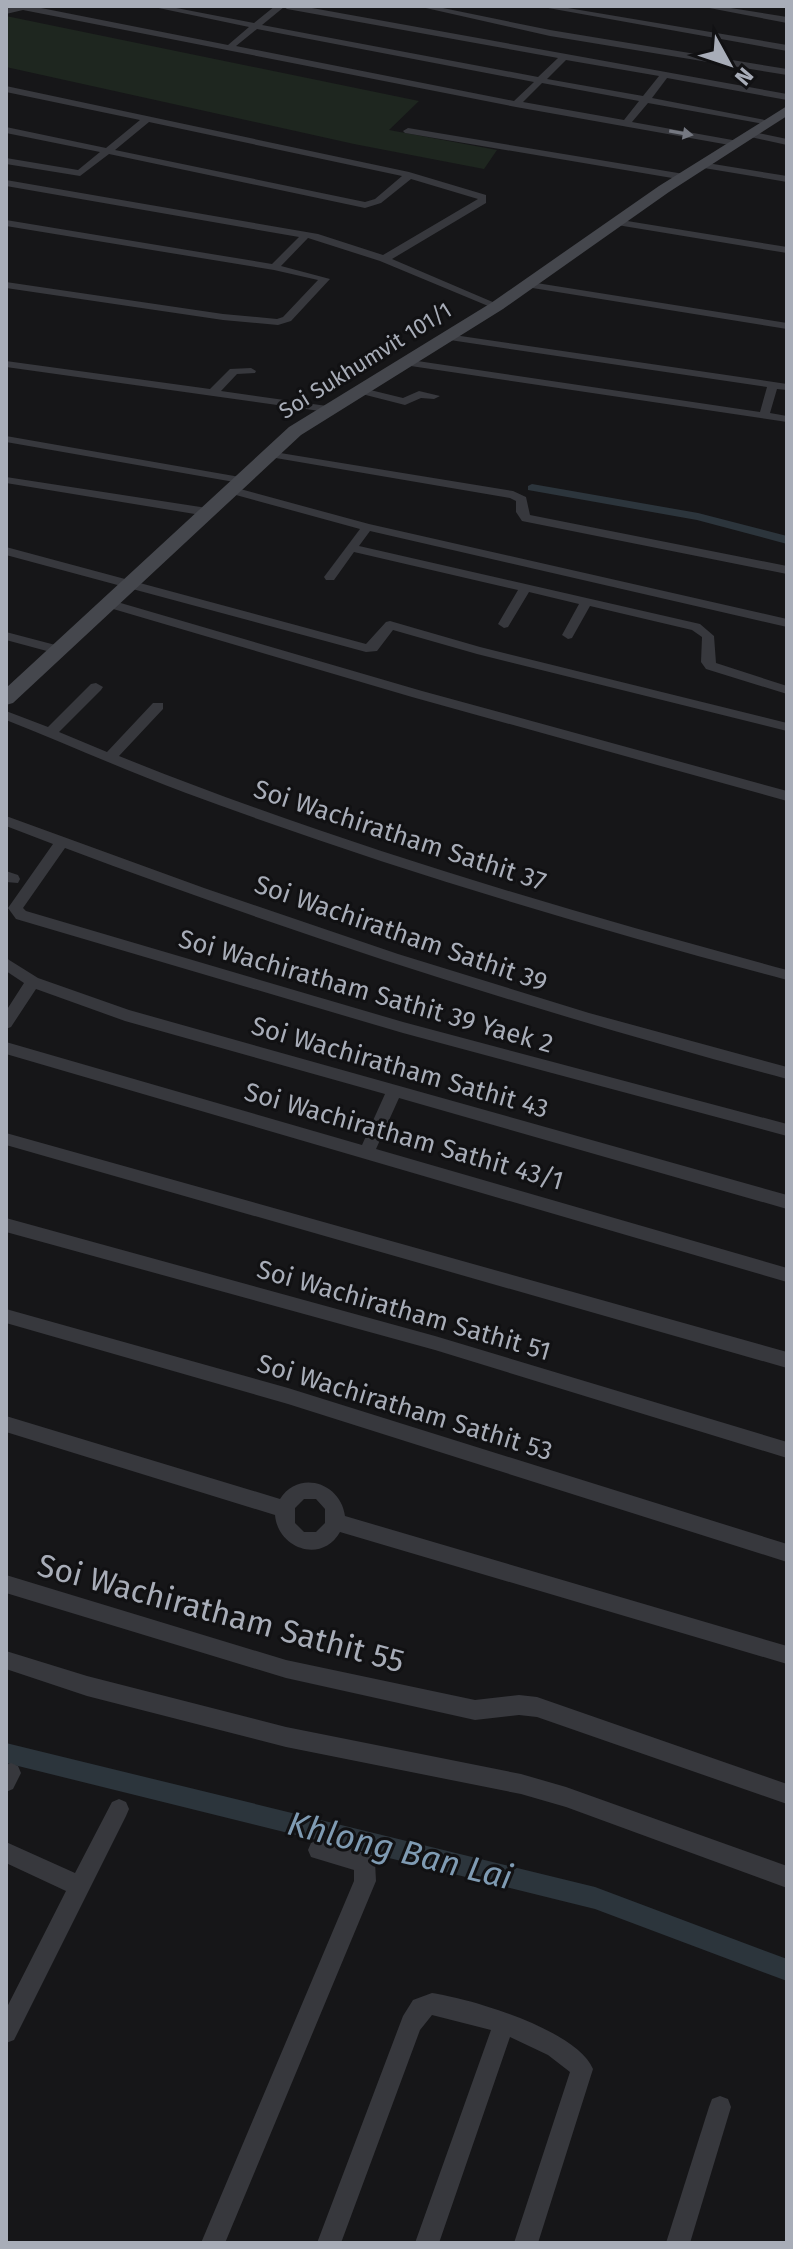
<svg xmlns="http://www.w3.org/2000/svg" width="793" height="2249" font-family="'Fira Sans',sans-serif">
<rect width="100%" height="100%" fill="#161618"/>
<polygon fill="#1e261f" points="6,16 419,101 389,130 497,150 484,169 354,144 6,67"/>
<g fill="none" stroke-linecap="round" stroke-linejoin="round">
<g fill="#2c353c" fill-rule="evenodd">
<polygon points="532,484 698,513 787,536 787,544 697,520 528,490 528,486"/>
<polygon points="6,1743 595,1887 787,1959 787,1981 595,1909 6,1763"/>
</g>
<g fill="#37383d" fill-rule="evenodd">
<path d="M 16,6 L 31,6 L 228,45 L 249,27 L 149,6 L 166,6 L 254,23 L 275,6 L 301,6 L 787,94 L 787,100 L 667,78 L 652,98 L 775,122 L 770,125 L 648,103 L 632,122 L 738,141 L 740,143 L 735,146 L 516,107 L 23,10 L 6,14 L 6,8 ZM 284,7 L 287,9 L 558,58 L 538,77 L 262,25 ZM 257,29 L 534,82 L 514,101 L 236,46 ZM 566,60 L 659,76 L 643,96 L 547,79 ZM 542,83 L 639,101 L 624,120 L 523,102 Z"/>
<polygon points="417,6 433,6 550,30 787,69 787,75 550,36"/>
<polygon points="537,6 556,6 787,45 787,51"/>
<polygon points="699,6 718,6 787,17 787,23"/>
<path d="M 6,86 L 409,172 L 486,195 L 486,203 L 392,259 L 502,306 L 493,308 L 380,261 L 308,238 L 281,266 L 330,279 L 291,321 L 278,325 L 223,320 L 6,288 L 6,282 L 223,314 L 277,319 L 283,317 L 318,280 L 274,270 L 6,226 L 6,220 L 272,264 L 299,237 L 6,186 L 6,180 L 318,234 L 383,255 L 478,199 L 411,179 L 381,203 L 365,208 L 109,154 L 80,176 L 6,164 L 6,158 L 78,170 L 100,152 L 6,133 L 6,127 L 106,148 L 140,120 L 6,92 ZM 149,122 L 402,176 L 375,199 L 365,202 L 115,150 Z"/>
<polygon points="408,128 684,174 689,177 684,180 405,133 403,131"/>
<polygon points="749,131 787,139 787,145 746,136 746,132"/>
<polygon points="701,162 787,176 787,182 698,167 696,165"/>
<polygon points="615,219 787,247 787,253 611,224 611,220"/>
<polygon points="524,281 787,323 787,329 520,286 519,284"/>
<polygon points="447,334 787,384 787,390 777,389 770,413 787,416 787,422 404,365 399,362 404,359 760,412 767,387 443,339 443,335"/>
<polygon points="6,361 210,389 230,369 251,368 256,371 255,373 237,374 221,391 327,406 333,409 327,412 6,367"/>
<polygon points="358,387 403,398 419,391 440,396 434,399 421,398 405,405 354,392 352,390"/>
<polygon points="6,436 240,477 246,480 240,483 6,442"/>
<polygon points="268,451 513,491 526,497 530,515 787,566 787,574 522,521 516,512 516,501 510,498 264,456 262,454"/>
<polygon points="6,477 207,508 213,512 207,516 6,483"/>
<polygon points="229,486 369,524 787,619 787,627 370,531 359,546 700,624 714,636 716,663 787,686 787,694 706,669 701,662 702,637 692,630 590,606 572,638 568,639 562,635 579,604 529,592 508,627 504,628 498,624 518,590 354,552 334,580 326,580 324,577 360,529 225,492 223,490"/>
<polygon points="6,547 366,644 386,622 390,621 480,647 787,723 787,731 477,654 393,630 377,651 366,652 6,555"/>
<polygon points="107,599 422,691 787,791 787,801 412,697 103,606 103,600"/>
<polygon points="6,632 63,647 64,650 58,654 6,640"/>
<path d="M 96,683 L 103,687 L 101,690 L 59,732 L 107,752 L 153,703 L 163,703 L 163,709 L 119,756 C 335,843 561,909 787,970 L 787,980 C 584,926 383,866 186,793 C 125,770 66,744 6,720 L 6,711 L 48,727 L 91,684 Z"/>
<path d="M 6,816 L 204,888 L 398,954 L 589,1013 L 787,1067 L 787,1079 C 543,1014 302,937 65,848 L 23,908 L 26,911 L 403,1022 L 787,1124 L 787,1136 L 403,1033 L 16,919 L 8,908 L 53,844 L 6,826 Z"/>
<polygon points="6,871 18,875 20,879 18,883 6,882"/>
<polygon points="6,958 38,978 129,1010 787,1195 787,1209 399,1098 376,1149 787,1268 787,1282 6,1054 6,1042 362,1145 385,1094 125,1021 36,989 11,1027 6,1029 6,1011 24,983 6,971"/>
<polygon points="6,1133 787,1352 787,1368 6,1145"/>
<polygon points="6,1218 435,1336 787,1442 787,1458 435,1350 6,1232"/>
<polygon points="6,1309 288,1388 787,1544 787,1562 288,1404 6,1323"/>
<path d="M 6,1416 L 280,1499 C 299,1469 341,1483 345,1516 L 787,1646 L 787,1664 L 340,1532 C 322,1564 278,1549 275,1515 L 6,1432 ZM 304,1499 L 316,1499 L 325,1509 L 325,1523 L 316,1532 L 304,1532 L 295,1523 L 295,1508 Z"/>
<polygon points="6,1575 286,1660 475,1700 519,1695 537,1697 787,1784 787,1804 537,1717 519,1715 475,1720 286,1678 6,1593"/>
<polygon points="6,1651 87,1676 286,1727 521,1774 566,1787 787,1866 787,1888 566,1807 521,1794 286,1747 87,1696 6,1669"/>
<polygon points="11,1763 18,1766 21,1773 13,1789 6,1792 6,1765"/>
<polygon points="119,1799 126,1802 129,1809 126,1816 14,2040 6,2043 6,2009 66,1891 6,1863 6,1842 75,1873 112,1802"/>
<polygon points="318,1840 372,1855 375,1862 376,1881 225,2243 201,2243 354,1881 354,1870 311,1857 308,1850 311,1843"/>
<path d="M 432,1993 C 472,1999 577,2030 593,2069 L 538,2243 L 514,2243 L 570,2072 L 548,2055 L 510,2037 L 439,2243 L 415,2243 L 491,2030 L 432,2015 L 420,2030 L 341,2243 L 317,2243 L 403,2016 L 413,2000 Z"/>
<polygon points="720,2096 728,2099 731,2107 690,2243 666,2243 709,2107 712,2099"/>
</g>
<polygon fill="#45474d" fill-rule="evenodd" points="787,106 787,116 669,192 503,309 301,435 13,703 6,705 6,688 289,427 491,303 659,186"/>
</g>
<defs><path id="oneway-solid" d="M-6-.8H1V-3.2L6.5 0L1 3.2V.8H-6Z" transform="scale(2)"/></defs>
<use fill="#757881" href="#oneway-solid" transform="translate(681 133) rotate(10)"/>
<g text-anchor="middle" stroke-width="6" stroke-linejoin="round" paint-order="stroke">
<g font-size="22" fill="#a8adb8" stroke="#111113">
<text transform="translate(365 360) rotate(-32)" y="8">Soi Sukhumvit 101/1</text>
</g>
<g font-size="26" fill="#a8adb8" stroke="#111113">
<text transform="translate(400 835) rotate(18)" y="9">Soi Wachiratham Sathit 37</text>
<text transform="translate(401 933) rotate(19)" y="9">Soi Wachiratham Sathit 39</text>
<text transform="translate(366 991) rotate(16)" y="9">Soi Wachiratham Sathit 39 Yaek 2</text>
<text transform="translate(400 1067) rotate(16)" y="9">Soi Wachiratham Sathit 43</text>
<text transform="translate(404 1136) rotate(16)" y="9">Soi Wachiratham Sathit 43/1</text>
<text transform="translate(404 1310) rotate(16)" y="9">Soi Wachiratham Sathit 51</text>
<text transform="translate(405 1407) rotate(17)" y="9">Soi Wachiratham Sathit 53</text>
</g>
<g font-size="32" fill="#a8adb8" stroke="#111113">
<text transform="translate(221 1613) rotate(15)" y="11">Soi Wachiratham Sathit 55</text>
</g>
<g font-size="34" font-style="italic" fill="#7f9bb3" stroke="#111113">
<text transform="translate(400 1850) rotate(14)" y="12">Khlong Ban Lai</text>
</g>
</g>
<rect width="793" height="2249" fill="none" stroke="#a8adb8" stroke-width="16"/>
<g transform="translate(729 64) rotate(130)" stroke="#111113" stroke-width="6" paint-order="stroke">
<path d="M0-6L14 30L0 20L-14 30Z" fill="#a8adb8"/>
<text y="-12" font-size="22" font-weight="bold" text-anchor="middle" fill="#a8adb8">N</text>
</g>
</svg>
